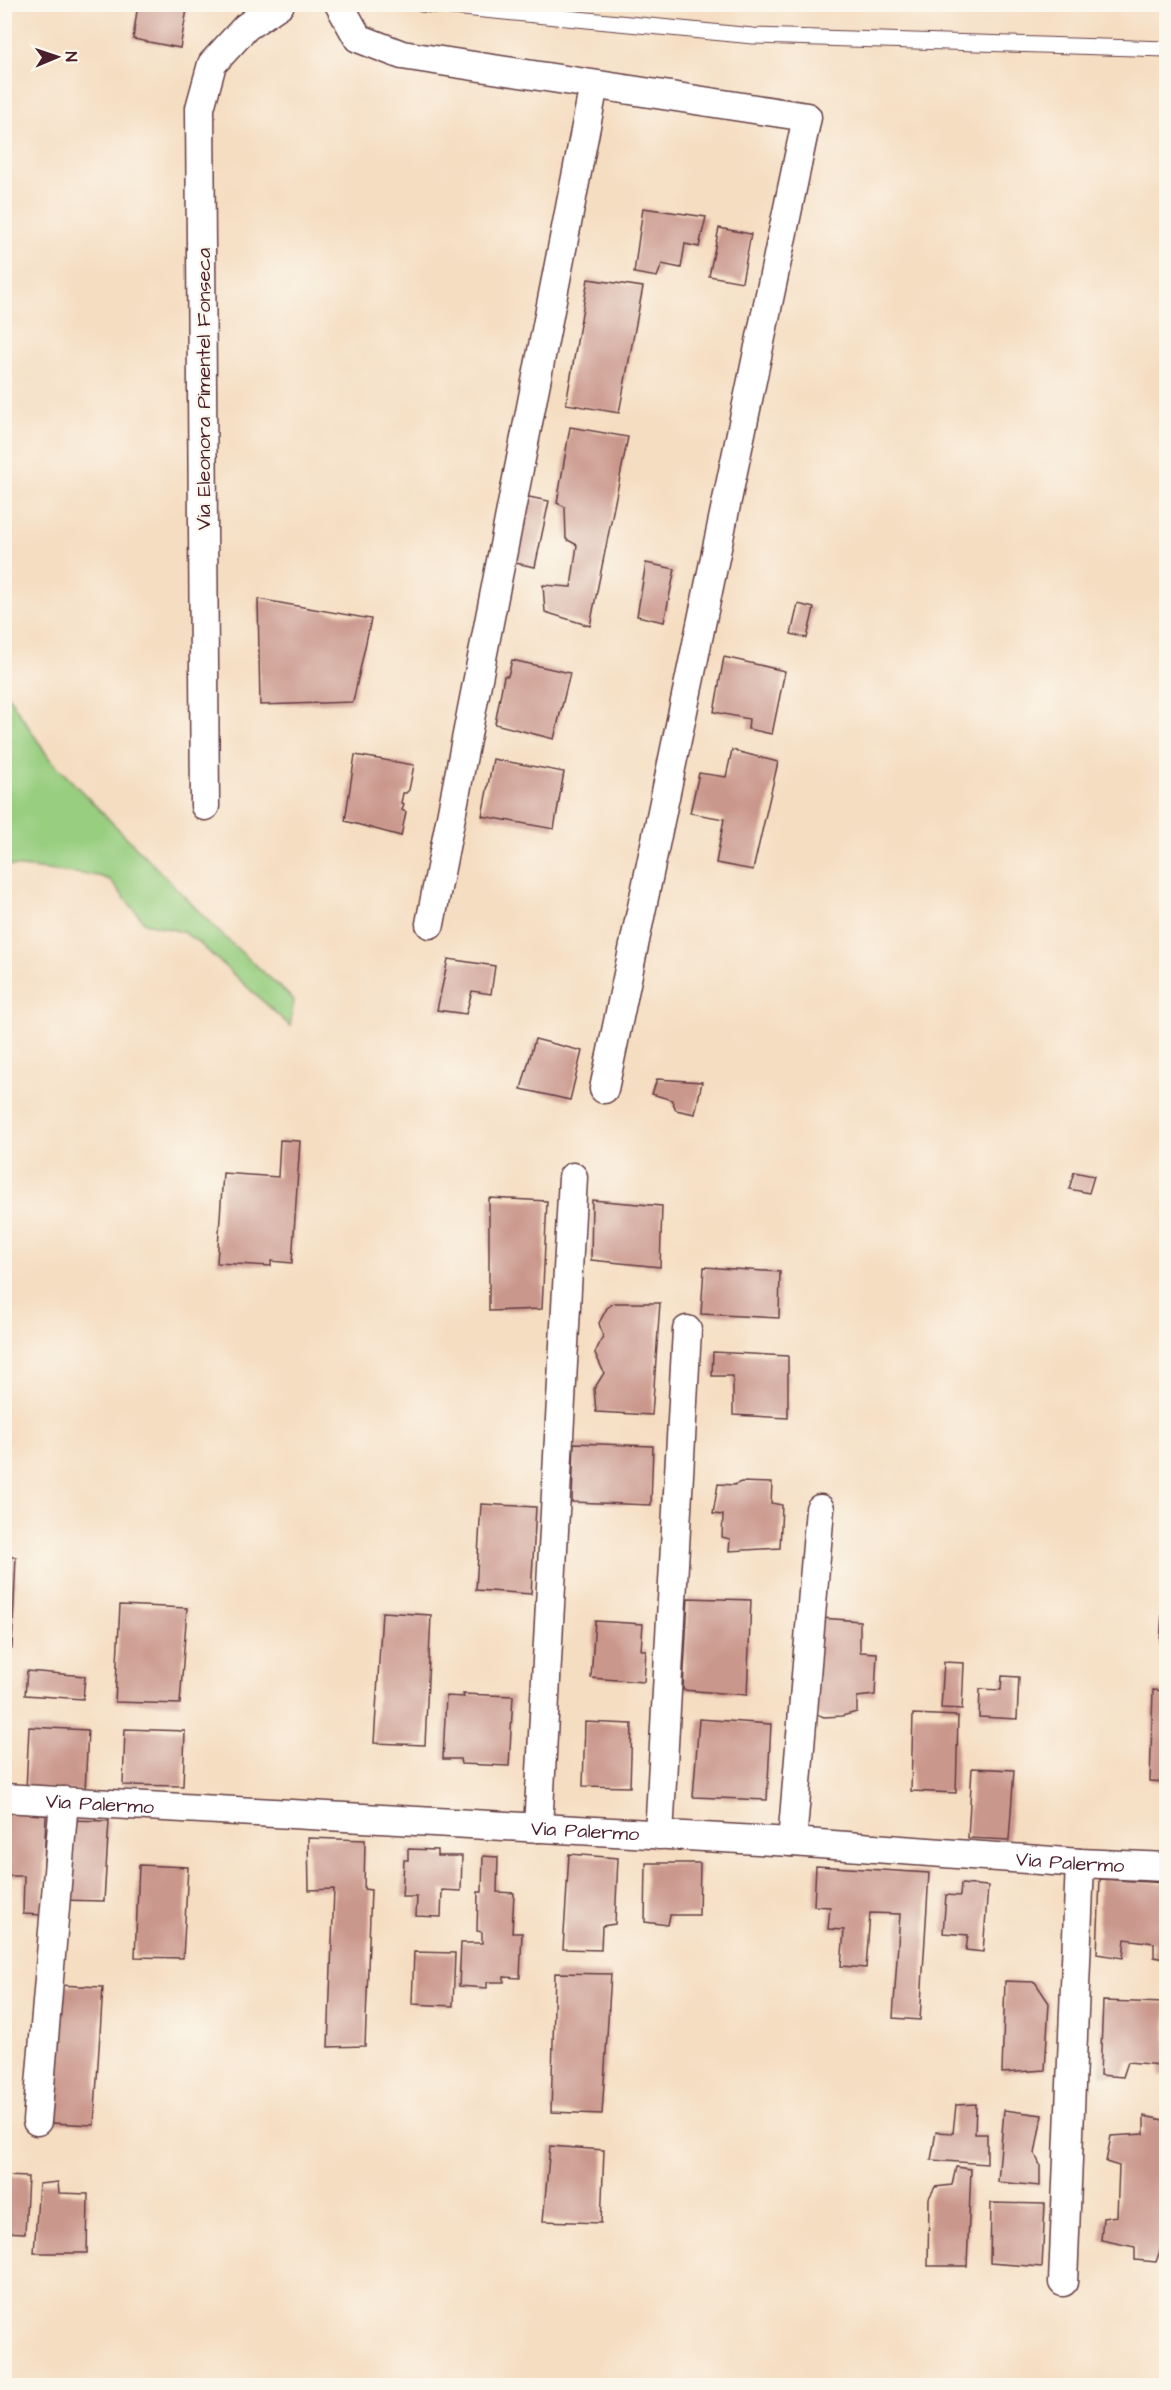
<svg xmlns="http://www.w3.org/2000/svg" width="1171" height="2390" font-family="'Architects Daughter',sans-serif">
<rect width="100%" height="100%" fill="#fbf7ec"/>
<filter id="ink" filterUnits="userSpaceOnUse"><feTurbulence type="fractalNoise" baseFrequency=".0167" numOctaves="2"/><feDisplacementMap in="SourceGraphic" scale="12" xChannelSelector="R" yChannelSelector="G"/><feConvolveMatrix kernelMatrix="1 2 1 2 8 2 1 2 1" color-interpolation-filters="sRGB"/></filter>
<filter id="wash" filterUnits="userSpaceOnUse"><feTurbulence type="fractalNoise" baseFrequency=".008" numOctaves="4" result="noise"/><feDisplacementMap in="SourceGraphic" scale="24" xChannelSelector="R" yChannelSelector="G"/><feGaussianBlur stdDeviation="1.35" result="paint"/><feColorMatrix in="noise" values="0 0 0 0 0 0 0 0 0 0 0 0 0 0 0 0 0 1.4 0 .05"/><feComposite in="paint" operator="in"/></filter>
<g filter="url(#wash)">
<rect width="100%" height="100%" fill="#f5ddc1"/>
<polygon fill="#98ce80" stroke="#717656" stroke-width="1.5" points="5,691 49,758 218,931 294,1000 290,1026 198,942 183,932 145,923 110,880 99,876 5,865"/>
<g id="blocks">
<g fill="#ca978c">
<polygon points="138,4 188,4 180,48 133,39"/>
<polygon points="643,208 706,217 699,247 685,244 681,268 662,264 657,277 634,273"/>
<polygon points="719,228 751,234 742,282 709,276"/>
<polygon points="588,279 643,287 619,413 566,404"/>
<polygon points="570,427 628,437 590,626 545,612 543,585 571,587 577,545 566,539 565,507 557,503"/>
<polygon points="524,496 549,501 535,567 510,562"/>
<polygon points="646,563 675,569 664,622 637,616"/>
<polygon points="258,599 371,619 353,702 260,705"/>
<polygon points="798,604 814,608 807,638 791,634"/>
<polygon points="724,657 785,671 772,734 748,729 749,719 714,712"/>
<polygon points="512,660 570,673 554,739 495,724 504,676 508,676"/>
<polygon points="732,750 778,762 753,870 716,863 724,819 690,813 699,773 726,777"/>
<polygon points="355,755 414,765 409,790 406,793 403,793 401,803 404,804 402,810 406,812 401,836 345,821"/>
<polygon points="493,759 564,772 554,829 482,816"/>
<polygon points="448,959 495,966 491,994 472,991 466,1014 437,1010"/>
<polygon points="535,1039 582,1051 570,1100 521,1089"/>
<polygon points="657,1079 702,1082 695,1114 676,1110 672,1100 652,1094"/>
<polygon points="280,1140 300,1141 292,1263 271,1261 271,1266 217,1263 223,1173 278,1177"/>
<polygon points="1074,1172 1094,1176 1089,1193 1069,1189"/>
<polygon points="489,1198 547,1201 542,1309 489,1311"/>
<polygon points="592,1200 662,1206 660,1267 591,1260"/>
<polygon points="704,1267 780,1272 779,1318 701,1314"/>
<polygon points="614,1303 660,1303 652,1415 596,1412 594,1389 604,1373 595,1353 603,1336 599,1323 607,1308"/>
<polygon points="713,1352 788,1356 788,1418 733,1415 733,1376 712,1376"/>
<polygon points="574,1443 653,1446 651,1505 572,1502"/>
<polygon points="741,1482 772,1483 771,1503 782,1505 780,1548 729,1551 730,1539 722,1537 723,1515 713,1514 718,1484 734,1485"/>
<polygon points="481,1504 536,1507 531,1594 476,1590"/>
<polygon points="4,1557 16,1557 12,1648 4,1647"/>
<polygon points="1164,1584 1166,1584 1166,1643 1160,1643"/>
<polygon points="688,1598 751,1600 747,1695 683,1690"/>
<polygon points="120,1605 187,1608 180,1704 115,1702"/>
<polygon points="382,1612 431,1615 425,1745 374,1743"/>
<polygon points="821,1618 860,1621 860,1652 877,1653 875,1695 857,1697 857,1712 842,1716 824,1717 813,1713"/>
<polygon points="595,1621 643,1624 641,1650 646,1650 644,1682 591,1678"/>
<polygon points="944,1662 964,1663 962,1709 941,1708"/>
<polygon points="27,1671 85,1676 83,1699 25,1695"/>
<polygon points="1002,1676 1019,1677 1017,1719 979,1717 980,1689 1001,1690"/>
<polygon points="1153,1690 1166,1691 1166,1782 1150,1781"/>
<polygon points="463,1694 513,1696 509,1766 461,1764 460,1759 443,1759 446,1696 464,1697"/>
<polygon points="913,1714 958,1716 956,1793 911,1791"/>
<polygon points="699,1719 771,1724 767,1800 693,1797"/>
<polygon points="585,1722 632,1724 630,1787 583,1786"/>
<polygon points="29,1727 88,1730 85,1791 26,1789"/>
<polygon points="125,1729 185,1731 183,1786 123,1785"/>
<polygon points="972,1768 1014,1770 1009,1840 968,1838"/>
<polygon points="4,1812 46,1815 42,1915 23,1914 24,1876 4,1876"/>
<polygon points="66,1820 109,1821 104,1901 60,1900"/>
<polygon points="308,1838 365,1840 364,1889 371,1890 365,2046 328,2047 334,1889 309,1890"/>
<polygon points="408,1849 437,1850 437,1856 462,1856 461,1891 442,1890 441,1917 416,1916 417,1897 402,1897 404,1860 408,1860"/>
<polygon points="569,1854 618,1858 615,1924 602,1926 601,1950 563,1949"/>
<polygon points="483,1856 498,1857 497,1892 514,1893 512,1933 522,1933 520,1978 504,1977 504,1982 487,1982 487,1988 459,1986 461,1943 482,1943 482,1932 477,1931 478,1892 482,1892"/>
<polygon points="646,1863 700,1863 699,1915 670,1915 668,1925 645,1922"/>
<polygon points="139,1865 188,1867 183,1958 135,1957"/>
<polygon points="816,1866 929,1873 920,2020 893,2018 900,1914 870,1913 866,1968 841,1966 844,1930 828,1929 830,1907 814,1906"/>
<polygon points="1100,1879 1166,1883 1166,1959 1154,1957 1154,1943 1125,1939 1123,1958 1097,1954"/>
<polygon points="961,1884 988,1886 983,1952 966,1950 968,1935 943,1933 946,1895 960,1896"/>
<polygon points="414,1952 455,1953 453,2006 412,2004"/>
<polygon points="555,1973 611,1974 602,2114 551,2112"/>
<polygon points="1005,1981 1035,1982 1049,2003 1045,2070 1002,2073"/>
<polygon points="57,1985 103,1987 94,2125 50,2123"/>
<polygon points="1103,2001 1166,2003 1166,2077 1159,2076 1160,2065 1128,2062 1123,2077 1100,2075"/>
<polygon points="976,2104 975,2134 987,2134 987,2164 931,2160 936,2132 953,2133 956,2105"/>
<polygon points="1004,2110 1042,2115 1035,2154 1040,2165 1040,2186 998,2182"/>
<polygon points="1144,2116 1163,2120 1166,2135 1166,2234 1156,2262 1135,2260 1135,2247 1101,2240 1103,2218 1117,2216 1119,2166 1106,2162 1111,2136 1144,2134"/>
<polygon points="550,2146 604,2150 601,2223 543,2221"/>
<polygon points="956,2167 971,2169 967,2266 928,2266 929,2198 935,2187 952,2185"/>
<polygon points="4,2176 28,2177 25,2233 4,2232"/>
<polygon points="58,2182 59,2193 88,2194 87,2253 34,2253 39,2184"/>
<polygon points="991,2203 1045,2204 1042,2267 990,2263"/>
</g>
</g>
</g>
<g filter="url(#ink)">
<use href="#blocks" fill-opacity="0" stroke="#643c42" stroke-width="1.5"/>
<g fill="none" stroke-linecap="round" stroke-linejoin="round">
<defs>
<polyline id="lane" points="422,4 753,36 1166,49"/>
<g id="street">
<polyline points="339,4 358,38 402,55 807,117 604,1089"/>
<polyline points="205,806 200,108 212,64 246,27 280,4"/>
<polyline points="430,924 594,85"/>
<path id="s1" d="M 4,1798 L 792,1842 L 1080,1863 L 1166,1867"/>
<polyline points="538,1828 573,1177"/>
<polyline points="659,1835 687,1330"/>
<polyline points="792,1842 820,1509"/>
<polyline points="37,2121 64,1801"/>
<polyline points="1063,2282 1080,1863"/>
</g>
</defs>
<use href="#lane" stroke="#643c42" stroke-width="17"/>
<use href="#street" stroke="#643c42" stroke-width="31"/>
<use href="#lane" stroke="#fff" stroke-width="15"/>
<use href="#street" stroke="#fff" stroke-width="28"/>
</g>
</g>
<g text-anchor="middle" stroke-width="4.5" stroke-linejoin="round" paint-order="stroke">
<g font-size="20" fill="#4a1f2b" stroke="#fbf7ec">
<text transform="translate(203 389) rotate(-90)" y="7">Via Eleonora Pimentel Fonseca</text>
<text dy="7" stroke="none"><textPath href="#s1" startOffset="96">Via Palermo</textPath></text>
<text dy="7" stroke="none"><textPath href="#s1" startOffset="582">Via Palermo</textPath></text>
<text dy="7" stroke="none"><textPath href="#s1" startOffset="1068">Via Palermo</textPath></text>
</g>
</g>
<rect width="1171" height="2390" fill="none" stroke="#fbf7ec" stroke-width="24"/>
<g transform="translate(57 57) rotate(88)" stroke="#fbf7ec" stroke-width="4.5" paint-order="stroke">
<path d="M0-4.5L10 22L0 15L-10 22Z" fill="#4a1f2b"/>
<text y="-9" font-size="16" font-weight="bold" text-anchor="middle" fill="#4a1f2b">N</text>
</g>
</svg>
